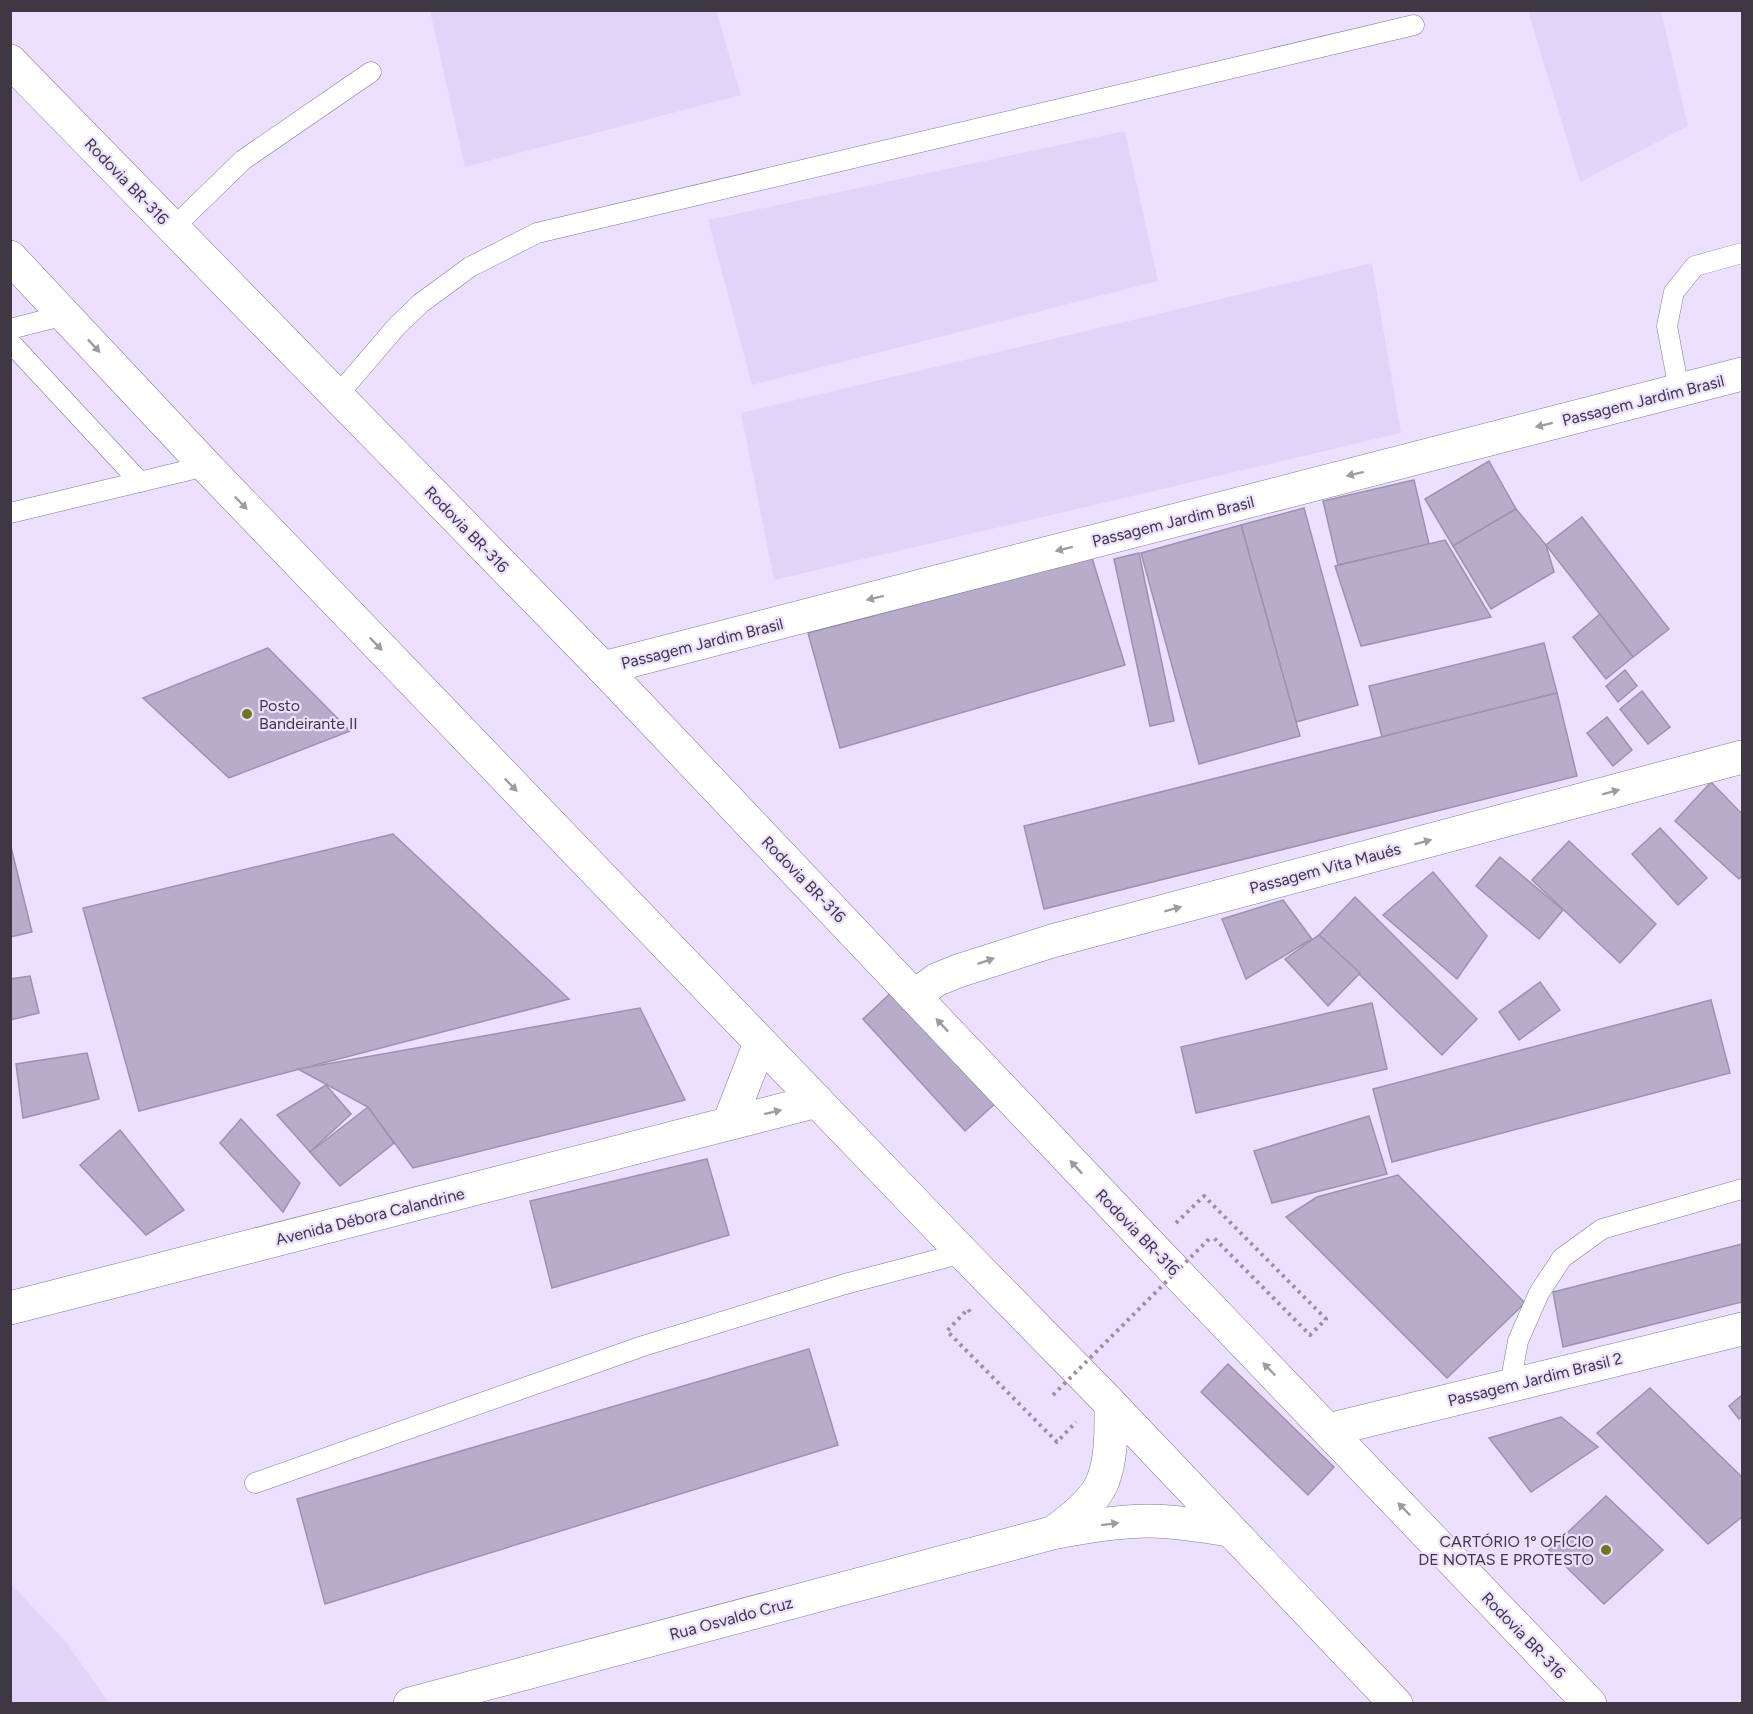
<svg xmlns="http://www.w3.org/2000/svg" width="1753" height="1714" font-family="Figtree,sans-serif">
<rect width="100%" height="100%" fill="#ebe0ff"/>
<g fill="#e2d4f9">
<polygon points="430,11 716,11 741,95 465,167"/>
<polygon points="1528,11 1661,11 1688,126 1580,182"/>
<polygon points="1125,131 1158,281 752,385 708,220"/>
<polygon points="1372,263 1401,433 774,580 741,413"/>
<polygon points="10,1583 66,1642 109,1703 11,1703"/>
</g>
<g fill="#b7adca" stroke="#9c92ae" stroke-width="1.5">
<polygon points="1489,461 1516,509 1453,546 1425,499"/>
<polygon points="1414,480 1429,544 1338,565 1323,501"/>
<polygon points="1304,508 1358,705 1296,722 1241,525"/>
<polygon points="1516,509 1546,545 1554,572 1491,609 1453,546"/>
<polygon points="1582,517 1669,629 1633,657 1546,545"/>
<polygon points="1241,525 1300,736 1199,764 1141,553"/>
<polygon points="1445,540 1491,617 1361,646 1335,566"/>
<polygon points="1139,553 1174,721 1150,726 1114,559"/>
<polygon points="1092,558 1125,665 840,748 808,633"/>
<polygon points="1600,614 1633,657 1606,679 1573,637"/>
<polygon points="1544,643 1557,693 1382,737 1369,686"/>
<polygon points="268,648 350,731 229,778 143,698"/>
<polygon points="1625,670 1637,686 1618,702 1606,686"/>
<polygon points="1642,691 1670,727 1648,744 1620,709"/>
<polygon points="1557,693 1577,776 1044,909 1024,826"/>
<polygon points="1607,717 1632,750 1613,766 1587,733"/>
<polygon points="1711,782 1742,814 1742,876 1739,879 1675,821"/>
<polygon points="1660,828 1707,878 1678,905 1632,854"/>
<polygon points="393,834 569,999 139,1111 83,908"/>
<polygon points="1569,841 1656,924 1620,963 1532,880"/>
<polygon points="10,843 32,932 10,937"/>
<polygon points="1500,857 1563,910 1539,939 1476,886"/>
<polygon points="1433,872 1487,936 1457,979 1383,915"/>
<polygon points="1355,897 1477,1019 1442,1055 1319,935"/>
<polygon points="1283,900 1312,939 1246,979 1222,919"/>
<polygon points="1319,935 1360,973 1328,1006 1285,959"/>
<polygon points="30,976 39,1013 10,1020 10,979"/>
<polygon points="1540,982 1560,1010 1519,1040 1499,1012"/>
<polygon points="895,989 998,1101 965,1131 863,1019"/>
<polygon points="1711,1000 1730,1073 1392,1162 1373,1089"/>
<polygon points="1372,1003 1387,1069 1196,1113 1181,1047"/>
<polygon points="640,1008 685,1100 413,1168 368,1107 298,1069"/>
<polygon points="87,1053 99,1099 23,1118 16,1064"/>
<polygon points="326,1085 351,1114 310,1152 277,1115"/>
<polygon points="368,1107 394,1143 340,1186 310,1152"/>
<polygon points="1369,1116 1387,1174 1272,1203 1254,1151"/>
<polygon points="241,1119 300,1183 283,1212 220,1143"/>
<polygon points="120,1130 184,1210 146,1235 80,1165"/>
<polygon points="707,1159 729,1235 552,1288 530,1201"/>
<polygon points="1398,1175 1525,1303 1447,1378 1286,1217 1317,1197"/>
<polygon points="1742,1244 1742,1302 1563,1347 1553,1292"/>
<polygon points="809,1349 838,1445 325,1604 297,1499"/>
<polygon points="1228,1364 1334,1467 1308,1495 1201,1392"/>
<polygon points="1650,1388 1742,1477 1742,1517 1708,1544 1597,1433"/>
<polygon points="1742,1395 1742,1416 1739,1419 1729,1406"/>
<polygon points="1561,1417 1598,1447 1531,1492 1489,1438"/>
<polygon points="1606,1496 1663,1550 1604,1604 1549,1550"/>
</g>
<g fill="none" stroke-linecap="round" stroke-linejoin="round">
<defs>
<g id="service">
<polyline points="173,228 243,160 371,72"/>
<polyline points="10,329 65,315"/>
<polyline points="10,342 140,482"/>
<polyline points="1679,390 1667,326 1674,292 1695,266 1742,253"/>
<polyline points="337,396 397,326 421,303 470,267 537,233 1414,25"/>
<polyline points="10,513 206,466"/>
<polyline points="1510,1385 1518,1341 1539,1293 1562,1258 1602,1229 1742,1189"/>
<polyline points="255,1483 643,1346 845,1284 963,1253"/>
</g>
<g id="minor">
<polyline points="603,668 1742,374"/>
<polyline points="915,996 936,980 958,971 1052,941 1742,757"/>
<polyline points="729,1123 760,1043"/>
<polyline points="10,1308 817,1101"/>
</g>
<g id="tertiary">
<polyline points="1328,1430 1742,1329"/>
<path d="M 1054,1532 C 1070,1520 1094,1502 1102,1483 C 1112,1459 1111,1431 1111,1405"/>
<path d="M 410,1704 L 1052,1533 C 1084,1527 1117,1521 1150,1521 C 1176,1521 1203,1526 1229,1530"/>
</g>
<g id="trunk">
<polyline points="10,61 603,668 1152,1247 1590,1704"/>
<polyline points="10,257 206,466 963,1253 1103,1396 1396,1704"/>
</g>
</defs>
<use href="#service" stroke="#837994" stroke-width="21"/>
<use href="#minor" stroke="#837994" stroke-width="34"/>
<use href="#tertiary" stroke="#837994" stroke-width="34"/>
<use href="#trunk" stroke="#837994" stroke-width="34"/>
<g stroke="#9990a6" stroke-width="4" stroke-dasharray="3 4.5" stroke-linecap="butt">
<polyline points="1176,1223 1204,1196 1326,1319 1310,1335 1212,1236"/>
<polyline points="970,1312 968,1309 947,1331 1057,1442 1076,1422"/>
</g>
<use href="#service" stroke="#fff" stroke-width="20"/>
<use href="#minor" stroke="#fff" stroke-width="33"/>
<use href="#tertiary" stroke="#fff" stroke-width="33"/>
<use href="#trunk" stroke="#fff" stroke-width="33"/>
<polyline stroke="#9990a6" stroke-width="4" stroke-dasharray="3 4.5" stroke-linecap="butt" points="1053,1395 1212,1236"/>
</g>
<defs><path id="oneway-solid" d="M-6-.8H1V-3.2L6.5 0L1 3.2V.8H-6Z" transform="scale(1.5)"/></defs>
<g fill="#9e9ca2">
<use href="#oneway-solid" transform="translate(94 346) rotate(47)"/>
<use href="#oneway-solid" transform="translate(1544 425) rotate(166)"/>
<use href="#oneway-solid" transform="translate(1355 474) rotate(166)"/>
<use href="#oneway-solid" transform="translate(241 503) rotate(46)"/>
<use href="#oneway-solid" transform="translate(1064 549) rotate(166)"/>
<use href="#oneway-solid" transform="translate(875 598) rotate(166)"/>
<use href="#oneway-solid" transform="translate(376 644) rotate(46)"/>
<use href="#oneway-solid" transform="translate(511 785) rotate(46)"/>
<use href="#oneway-solid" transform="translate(1611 792) rotate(-15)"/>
<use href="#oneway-solid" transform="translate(1423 842) rotate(-15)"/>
<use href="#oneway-solid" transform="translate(1173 909) rotate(-15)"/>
<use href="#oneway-solid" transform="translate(986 961) rotate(-19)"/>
<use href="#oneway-solid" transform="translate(942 1025) rotate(-133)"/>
<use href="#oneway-solid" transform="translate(773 1112) rotate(-14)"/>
<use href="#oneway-solid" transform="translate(1076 1167) rotate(-133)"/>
<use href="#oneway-solid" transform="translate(1269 1369) rotate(-134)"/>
<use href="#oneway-solid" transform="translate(1404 1509) rotate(-134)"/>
<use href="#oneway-solid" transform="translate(1110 1524) rotate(-7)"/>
</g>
<g fill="#70761e" stroke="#ebe0ff" stroke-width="2">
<circle cx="247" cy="714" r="6"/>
<circle cx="1606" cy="1550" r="6"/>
</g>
<g text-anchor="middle" stroke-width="4.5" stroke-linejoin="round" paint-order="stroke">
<g font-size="16" fill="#3d3844" stroke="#ebe0ff">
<text transform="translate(127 181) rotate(46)" y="6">Rodovia BR-316</text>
<text transform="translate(1643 400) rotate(-14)" y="6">Passagem Jardim Brasil</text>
<text transform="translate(1173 521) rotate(-14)" y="6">Passagem Jardim Brasil</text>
<text transform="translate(467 529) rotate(46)" y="6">Rodovia BR-316</text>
<text transform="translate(702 643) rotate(-14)" y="6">Passagem Jardim Brasil</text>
<text transform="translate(1325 868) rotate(-15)" y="6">Passagem Vita Maués</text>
<text transform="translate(804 879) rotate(46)" y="6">Rodovia BR-316</text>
<text transform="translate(370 1216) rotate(-14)" y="6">Avenida Débora Calandrine</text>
<text transform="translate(1138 1232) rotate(46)" y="6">Rodovia BR-316</text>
<text transform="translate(1535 1379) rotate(-14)" y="6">Passagem Jardim Brasil 2</text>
<text transform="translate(731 1618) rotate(-15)" y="6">Rua Osvaldo Cruz</text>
<text transform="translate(1524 1635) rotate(46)" y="6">Rodovia BR-316</text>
</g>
<g font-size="16" fill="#3d3844" stroke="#ebe0ff" text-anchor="start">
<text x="259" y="711">Posto<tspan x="259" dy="18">Bandeirante II</tspan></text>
<text x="1594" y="1547" text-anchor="end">CARTÓRIO 1º OFÍCIO<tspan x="1594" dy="18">DE NOTAS E PROTESTO</tspan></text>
</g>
</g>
<rect width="1753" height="1714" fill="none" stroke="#3d3844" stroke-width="24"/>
</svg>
